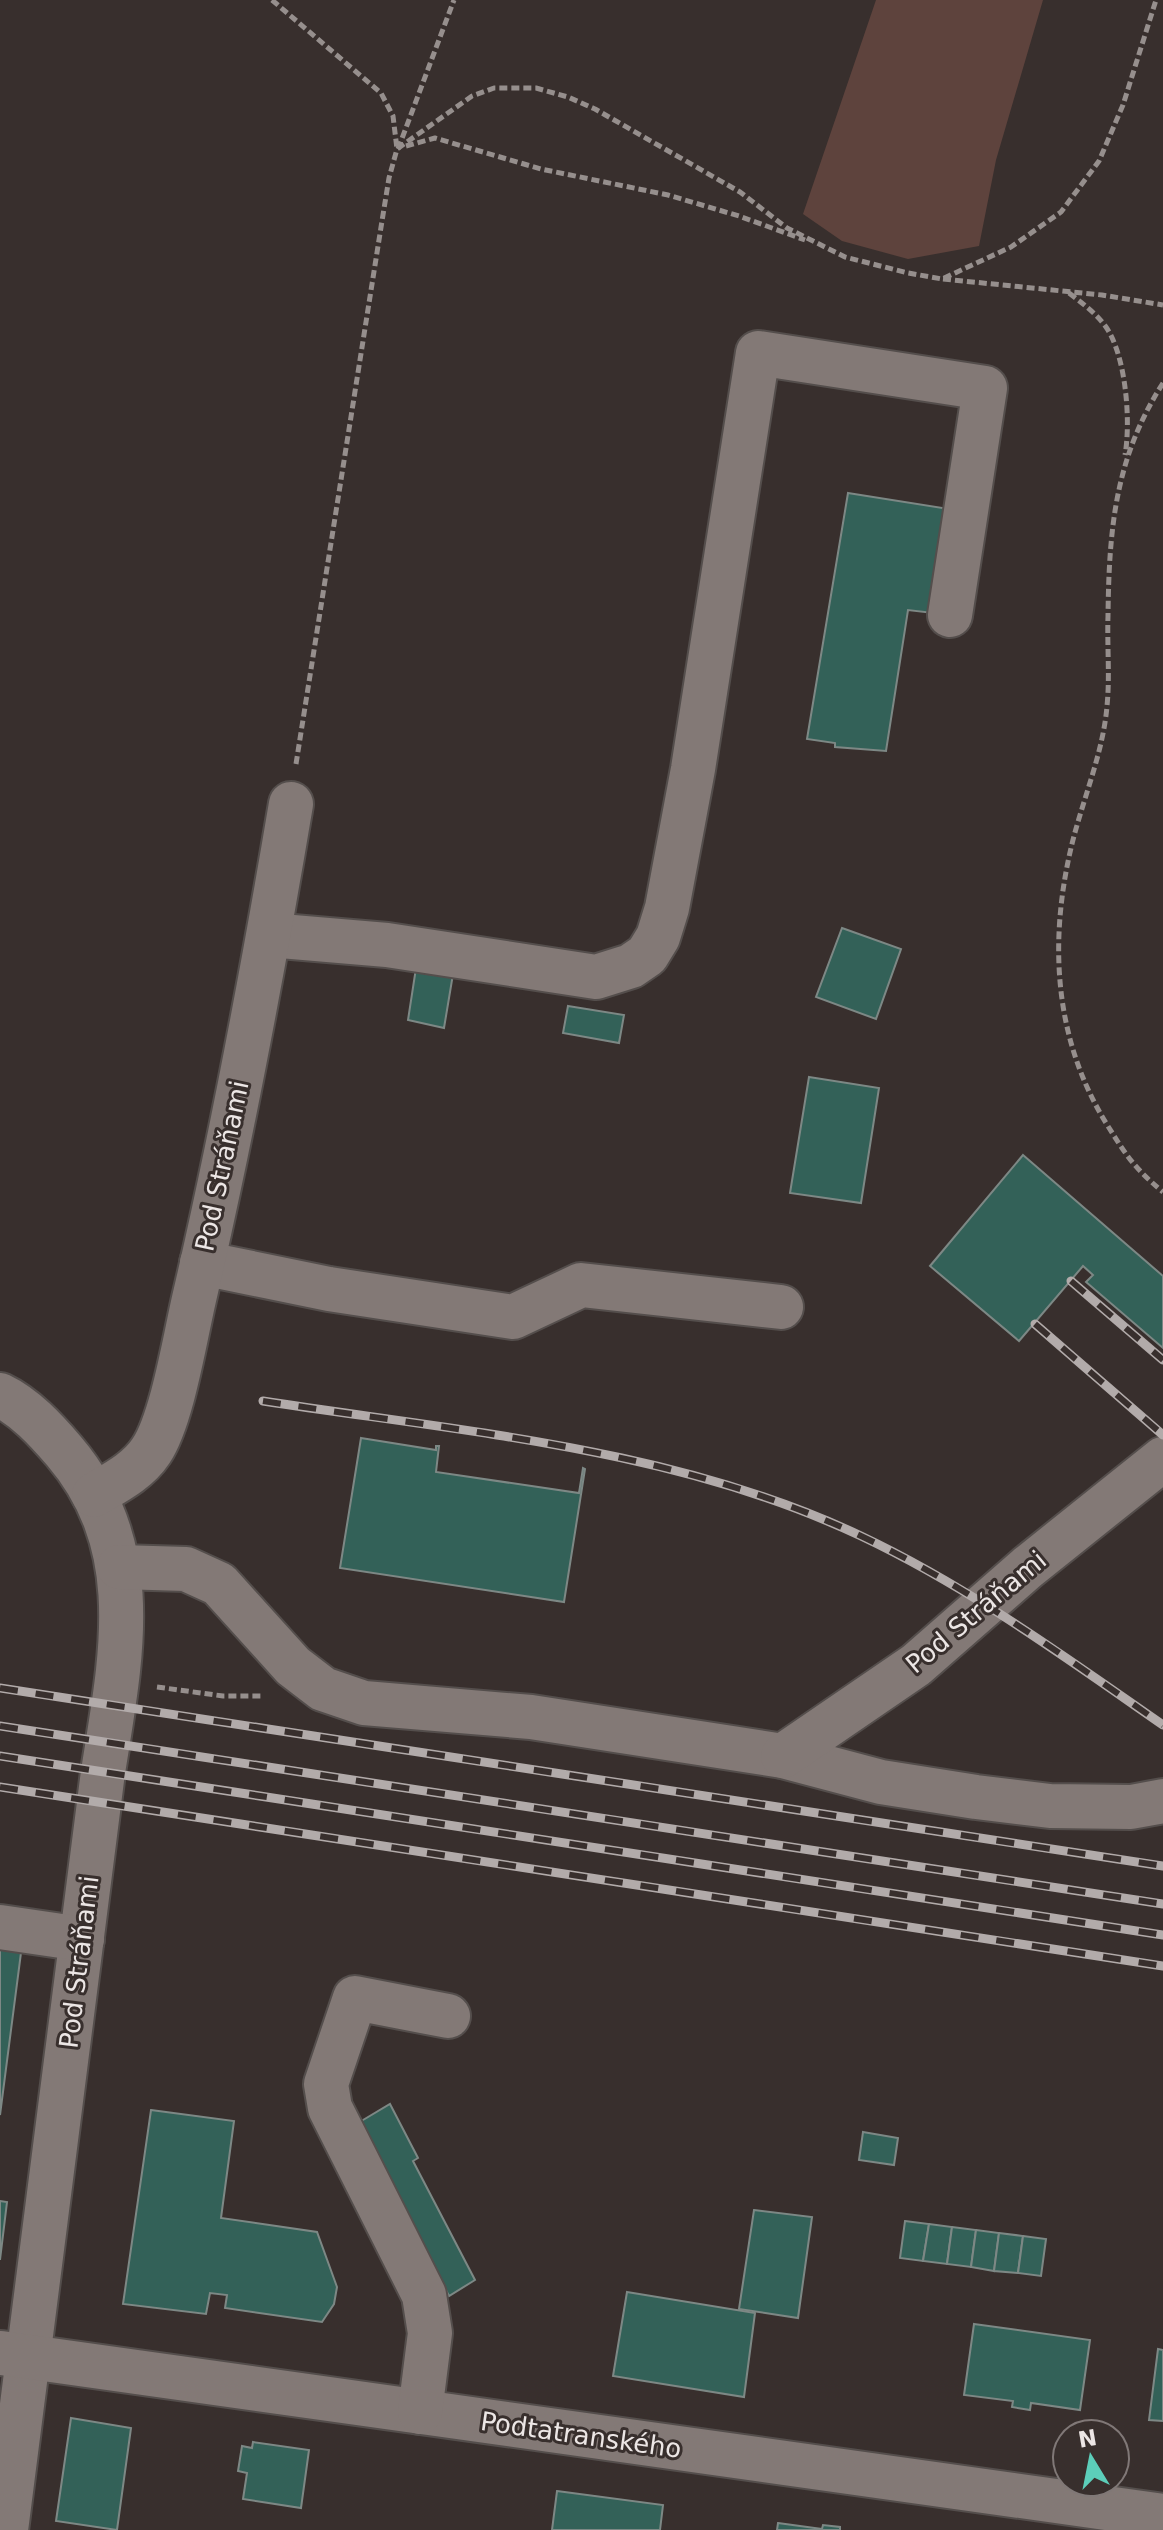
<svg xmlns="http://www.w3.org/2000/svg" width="1163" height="2530" font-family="'DejaVu Sans',sans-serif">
<rect width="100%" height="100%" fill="#382f2d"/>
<polygon fill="#5e433d" points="876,0 1043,0 996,160 979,246 908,259 842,241 803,214"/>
<g fill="#336158" stroke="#7d8885" stroke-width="2">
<polygon points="848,493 949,509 933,613 908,610 886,751 835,747 835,743 807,739"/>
<polygon points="842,928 901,949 876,1019 816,997"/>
<polygon points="416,968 453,974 444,1028 408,1020"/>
<polygon points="568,1006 624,1015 619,1043 563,1033"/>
<polygon points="809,1077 879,1088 861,1203 790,1193"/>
<polygon points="1023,1155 1163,1276 1163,1348 1086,1282 1093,1275 1083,1266 1019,1341 930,1266"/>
<polygon points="361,1438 436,1450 436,1446 439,1446 436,1472 579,1493 583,1468 585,1469 564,1602 340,1568"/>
<polygon points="0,1942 22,1945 0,2115"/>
<polygon points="390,2104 418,2158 413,2161 475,2280 449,2296 358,2123"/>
<polygon points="151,2110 234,2121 221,2218 317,2232 337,2287 334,2304 322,2322 225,2308 227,2295 210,2293 206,2314 123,2304"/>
<polygon points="863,2132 898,2138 894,2165 859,2160"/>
<polygon points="0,2201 7,2202 0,2260"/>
<polygon points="754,2210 812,2217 798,2318 739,2309"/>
<polygon points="905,2221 929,2224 923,2261 900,2258"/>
<polygon points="929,2224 952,2227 947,2264 923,2261"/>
<polygon points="952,2227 976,2230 971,2267 947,2264"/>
<polygon points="976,2230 999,2233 994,2271 971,2267"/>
<polygon points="999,2233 1023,2236 1018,2273 994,2271"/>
<polygon points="1023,2236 1046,2239 1041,2276 1018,2273"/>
<polygon points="627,2292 755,2313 744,2397 613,2376"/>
<polygon points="974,2324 1090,2340 1080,2410 1031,2403 1030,2410 1012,2407 1013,2401 964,2395"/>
<polygon points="1158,2349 1163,2350 1163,2421 1149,2420"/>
<polygon points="71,2418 131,2428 117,2530 56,2521"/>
<polygon points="253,2442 309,2450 301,2508 243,2499 247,2473 238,2471 242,2446 252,2448"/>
<polygon points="557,2491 663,2505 660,2530 552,2530"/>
<polygon points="778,2523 822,2529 823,2525 840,2527 840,2530 777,2530"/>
</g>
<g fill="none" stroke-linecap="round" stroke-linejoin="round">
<defs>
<g id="minor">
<polyline points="269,935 387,945 596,977 631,966 647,955 658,937 667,908 693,769 758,353 985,388 950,615"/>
<polyline points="202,1263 329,1289 513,1317 581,1285 781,1307"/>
<path d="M 0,1395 C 25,1407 46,1430 64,1451 C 146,1547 121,1658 103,1772 L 6,2530"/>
<path d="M 94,1495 C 114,1483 137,1472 151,1451 C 172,1420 185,1338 194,1299 C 232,1136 263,970 291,804"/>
<polyline points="119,1567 186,1569 219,1584 293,1666 323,1689 364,1703 531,1717 783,1756 881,1782 976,1797 1050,1806 1131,1807 1163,1801"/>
<polyline points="783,1756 916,1665 1028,1567 1163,1459"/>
<polyline points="0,1927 82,1939"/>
<polyline points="1,2353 1163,2516"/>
<polyline points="420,2412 430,2333 424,2295 330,2108 326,2084 355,1998 448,2016"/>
</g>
</defs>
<use href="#minor" stroke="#544e4c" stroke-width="48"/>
<g stroke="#968f8d" stroke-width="5" stroke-dasharray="8 4" stroke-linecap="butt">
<polyline points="272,0 381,93 393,116 397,149"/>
<polyline points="406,146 435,138 541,169 668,195 739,216 805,240"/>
<polyline points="398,149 454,0"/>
<polyline points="943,279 1102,295 1163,305"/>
<path d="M 1069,293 C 1083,304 1096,313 1106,327 C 1126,356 1131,421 1125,455"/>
<path d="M 1163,383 C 1115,458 1109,529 1108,616 C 1107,646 1110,676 1107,706 C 1103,754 1082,801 1071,848 C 1049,942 1054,1038 1106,1123 C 1126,1155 1133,1167 1163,1192"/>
<polyline points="296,764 382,221 389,178 397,149 472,96 494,88 536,88 568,97 595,109 740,192 787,228 845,257 908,273 942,279 1011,247 1061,212 1099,161 1123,105 1156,0"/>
<polyline points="157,1687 223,1696 262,1696"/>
</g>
<use href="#minor" stroke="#837976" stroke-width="44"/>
<defs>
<g id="rail">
<polyline points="1071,1281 1163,1360"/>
<polyline points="1035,1324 1163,1435"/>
<path d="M 263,1401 C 464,1432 675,1448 861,1536 C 969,1587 1065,1657 1163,1725"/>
<polyline points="0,1688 1163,1866"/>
<polyline points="0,1726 1163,1904"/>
<polyline points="0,1756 1163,1935"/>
<polyline points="0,1787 1163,1966"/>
</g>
</defs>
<use href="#rail" stroke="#b2abaa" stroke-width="9"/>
<use href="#rail" stroke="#382f2d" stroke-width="6" stroke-dasharray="18" stroke-linecap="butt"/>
</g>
<g text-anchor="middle" stroke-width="6" stroke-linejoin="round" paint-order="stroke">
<g font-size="26" fill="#ece6e5" stroke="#382f2d">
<text transform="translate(222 1166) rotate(-78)" y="9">Pod Stráňami</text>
<text transform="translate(976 1612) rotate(-40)" y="9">Pod Stráňami</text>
<text transform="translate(79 1962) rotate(-83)" y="9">Pod Stráňami</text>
<text transform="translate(581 2435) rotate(8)" y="9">Podtatranského</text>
</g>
</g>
<g transform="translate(1091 2458) rotate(350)"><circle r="38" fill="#382f2d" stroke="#807877" stroke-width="2"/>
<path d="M0-6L14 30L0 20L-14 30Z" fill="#5cceba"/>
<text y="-12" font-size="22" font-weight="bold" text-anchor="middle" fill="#ece6e5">N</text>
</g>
</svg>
